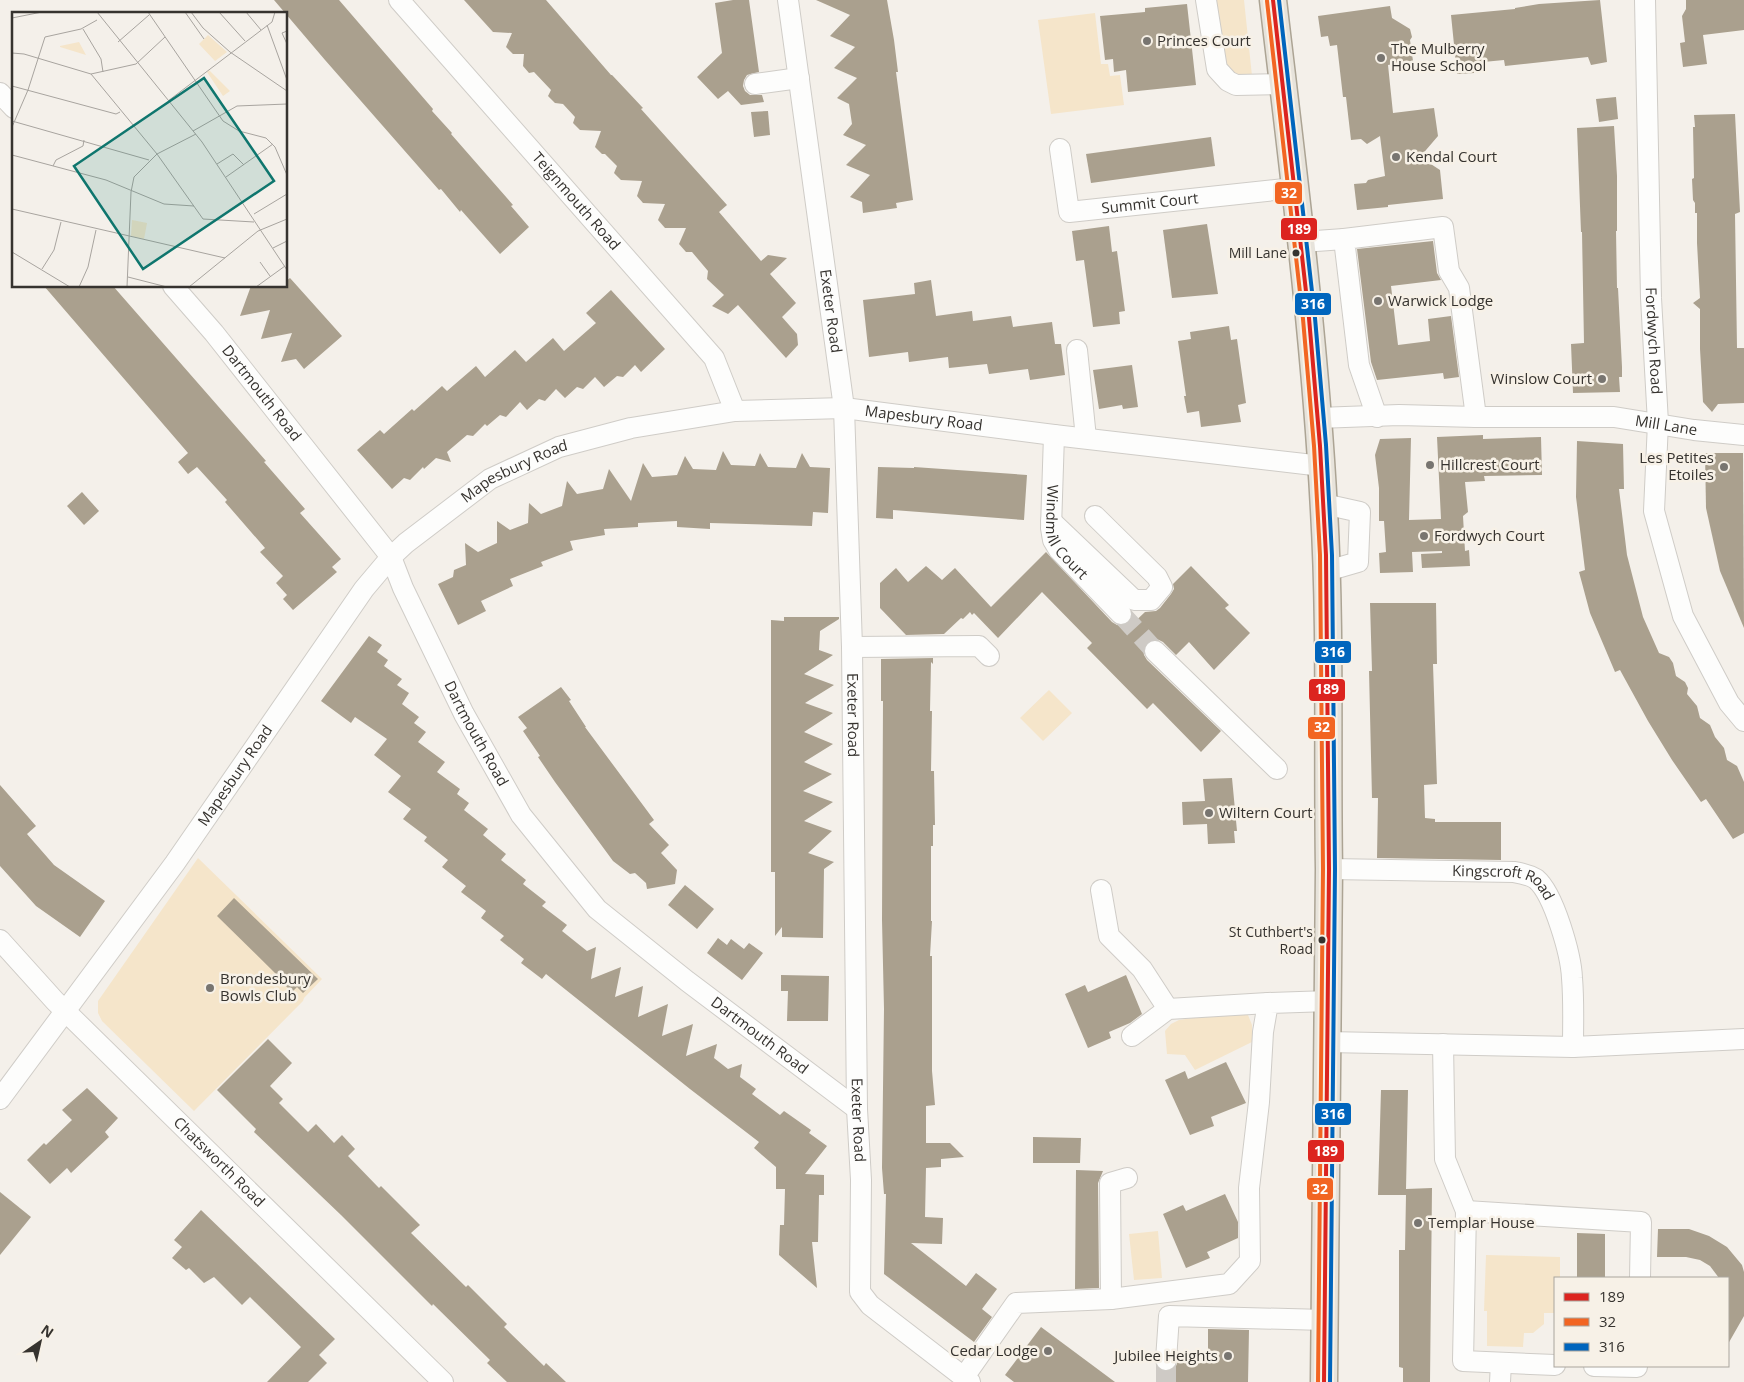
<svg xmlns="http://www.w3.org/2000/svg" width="1744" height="1382" font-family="'Open Sans',sans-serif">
<rect width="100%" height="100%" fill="#f4f0ea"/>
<g fill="#f5e5ca">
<path d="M 1215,0 L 1244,0 L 1252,76 C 1244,77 1239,77 1233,73 C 1219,63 1218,17 1215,0 Z"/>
<polygon points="1095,13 1101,64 1108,64 1110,76 1120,75 1124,105 1051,114 1038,20"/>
<polygon points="1049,690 1072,713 1043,741 1020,718"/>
<polygon points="198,858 322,979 304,998 303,1001 194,1111 102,1021 98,1013 98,1001"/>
<polygon points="1246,1010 1252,1025 1252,1042 1195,1070 1185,1055 1167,1054 1165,1031 1171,1024 1179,1020"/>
<polygon points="1158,1231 1162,1278 1134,1280 1129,1234"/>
<polygon points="1486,1255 1560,1257 1560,1278 1555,1278 1555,1313 1544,1313 1544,1324 1533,1333 1524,1333 1523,1347 1487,1346 1487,1311 1484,1311"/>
</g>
<g fill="#aaa08e">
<polygon points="274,0 339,0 433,109 432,111 452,133 451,134 513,205 511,206 529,227 500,254 461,210 460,212 441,189 439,190 325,60"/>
<polygon points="464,0 546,0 611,75 612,75 643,108 641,109 727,205 719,212 761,261 768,255 787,258 770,274 796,303 782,317 797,334 798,345 786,358 738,305 728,314 712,306 724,295 707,279 708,271 692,252 686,252 679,244 686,228 665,228 658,220 665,204 643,203 637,196 642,181 621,180 614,173 617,166 605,154 602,154 595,147 601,131 580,130 573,123 575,117 563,104 555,103 548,96 551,90 534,72 529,73 523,66 524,54 513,54 506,47 512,33 493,32"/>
<polygon points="733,0 749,0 759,72 747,75 744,80 743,86 745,91 750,95 762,95 764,102 741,105 728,91 718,99 697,77 722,53 715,3"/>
<polygon points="816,0 887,0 894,40 898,72 896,72 913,200 896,203 897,208 863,213 862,202 850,197 870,175 846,165 866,145 843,135 852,124 849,104 837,98 857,78 834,68 855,47 830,36 850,15"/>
<polygon points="1600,0 1607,62 1591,65 1588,57 1505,66 1504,60 1473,63 1474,73 1457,74 1451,15 1515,9 1515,8 1539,4"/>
<polygon points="1686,0 1744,0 1744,30 1703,35 1707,64 1683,67 1680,43 1685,42 1682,16 1686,9"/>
<polygon points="1187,4 1196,85 1128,92 1126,70 1114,72 1113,59 1105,60 1100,16 1145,12 1145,8"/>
<polygon points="1390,6 1392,18 1410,29 1412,37 1410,40 1413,61 1388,65 1393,113 1434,108 1438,136 1420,157 1440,170 1443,199 1388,205 1388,207 1357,210 1354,184 1366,183 1368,180 1385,176 1380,136 1367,144 1361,139 1351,140 1346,97 1343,97 1337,45 1330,46 1328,36 1321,37 1318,16"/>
<polygon points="1616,97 1618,119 1599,122 1596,99"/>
<polygon points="768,111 770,135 754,137 751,112"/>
<polygon points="1735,114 1740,212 1735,214 1737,348 1744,348 1744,403 1718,404 1712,412 1703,402 1700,349 1700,309 1693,303 1700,298 1697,243 1697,213 1695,213 1695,203 1693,200 1692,179 1694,178 1693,127 1695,127 1694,115"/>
<polygon points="1614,126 1617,176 1617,231 1616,231 1617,288 1618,288 1622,367 1622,377 1619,377 1620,392 1573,393 1571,344 1584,343 1582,232 1581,232 1577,128"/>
<polygon points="1211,137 1215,166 1091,183 1086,154"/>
<polygon points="1207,224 1218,294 1172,298 1163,230"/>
<polygon points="1109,226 1112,252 1117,251 1125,311 1119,312 1120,324 1093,327 1084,260 1076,261 1072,231"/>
<polygon points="1433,241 1437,273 1441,280 1391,286 1398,345 1430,341 1428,319 1451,316 1459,377 1444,379 1443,373 1377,380 1371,362 1357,249"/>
<polygon points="290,278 342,336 304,369 296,359 281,362 292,333 261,339 270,310 240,316 251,286 286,286 286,281"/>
<polygon points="931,280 936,316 972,311 973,321 1011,316 1013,327 1052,322 1055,344 1061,344 1065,375 1030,380 1028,369 989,374 987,364 949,368 948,357 909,362 908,352 869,357 863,300 915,294 914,283"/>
<polygon points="44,286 113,286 266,461 264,462 305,509 300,513 341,559 332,567 337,572 293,610 283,599 287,595 276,583 283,576 260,552 265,548 225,502 227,500 197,467 188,474 178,462 188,453"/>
<polygon points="611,290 665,349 641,372 635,365 623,377 617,376 604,387 595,377 583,389 577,387 565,398 556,389 545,401 539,399 527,410 520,402 506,417 500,415 487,426 485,424 473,436 467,435 447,452 451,462 436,458 424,469 423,467 410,480 404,478 392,489 357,450 380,430 384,434 412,409 414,411 442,386 447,391 476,366 485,377 515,350 526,362 553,338 564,351 596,323 586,313"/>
<polygon points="1229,326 1231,340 1237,339 1246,403 1238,405 1241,422 1201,427 1199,411 1187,413 1184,396 1186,396 1178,341 1191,339 1190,332"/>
<polygon points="1132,365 1138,407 1123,409 1122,405 1099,409 1093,370"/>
<polygon points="1483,435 1483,439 1541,437 1542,475 1484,476 1485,481 1465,482 1468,512 1463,516 1465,551 1469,550 1470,566 1422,568 1421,554 1442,553 1442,551 1412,552 1413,572 1380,573 1379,553 1386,552 1384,521 1379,521 1379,488 1375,455 1380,439 1411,438 1409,520 1441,519 1437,437"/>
<polygon points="1577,441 1623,444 1624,489 1619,489 1627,555 1643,617 1659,653 1669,657 1673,663 1676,676 1685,682 1688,688 1687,694 1697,706 1700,718 1710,725 1715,737 1724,748 1727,760 1737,766 1744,782 1744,833 1733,839 1706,799 1701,802 1672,760 1648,721 1620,670 1615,672 1590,613 1579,572 1585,570 1576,497"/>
<polygon points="723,451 731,465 755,466 760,453 768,467 796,468 802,453 810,467 830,468 828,513 813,512 812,526 710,523 710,529 677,527 677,521 638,523 638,527 604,529 605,535 570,541 573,550 541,562 543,566 510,579 513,586 481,601 486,611 458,625 438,584 453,577 454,570 466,565 465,543 478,552 497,543 497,521 510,530 528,523 529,503 541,514 562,506 567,481 577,494 603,489 609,469 631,501 643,463 652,477 677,475 685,456 693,469 716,470"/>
<polygon points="1705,453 1743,453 1744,628 1720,571 1706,508"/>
<polygon points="878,467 914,468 914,467 1027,475 1024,520 893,510 893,519 876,518"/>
<polygon points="82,492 99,511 84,525 67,506"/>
<polygon points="1046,552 1112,622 1117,625 1122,626 1126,630 1145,612 1156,611 1160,608 1171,594 1174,589 1173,584 1191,566 1229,605 1225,608 1250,633 1214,670 1189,642 1176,655 1163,642 1157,639 1151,640 1147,642 1143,649 1144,655 1147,660 1221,731 1201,752 1153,703 1147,709 1087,648 1092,643 1042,592 998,638 974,613 972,615 970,612 963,619 961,618 944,634 906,635 880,608 880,583 896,568 908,582 926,566 942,580 955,568 991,607"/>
<polygon points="1370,603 1436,603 1437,664 1433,664 1437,784 1424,785 1425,818 1435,819 1435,822 1501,822 1501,860 1377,858 1378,798 1372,798 1369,671 1372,671"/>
<polygon points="784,617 839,617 839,619 820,631 819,650 833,655 804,674 834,685 805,703 833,713 804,732 833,744 804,762 832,774 803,791 833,802 804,821 832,831 808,853 834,862 824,869 823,938 782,937 782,927 775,936 775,872 771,872 771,620 784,621"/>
<polygon points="369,636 382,645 377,652 388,660 384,666 402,679 397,685 409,693 402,704 419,717 414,723 426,732 418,742 445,762 437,772 460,789 457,794 469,803 464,810 488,829 483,835 506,854 501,860 526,880 523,884 546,902 542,906 567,925 562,931 587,951 596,947 591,979 621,967 615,997 643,986 638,1017 668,1004 662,1036 693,1024 686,1056 717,1044 714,1058 728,1069 742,1064 740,1077 756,1089 752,1094 780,1115 784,1111 811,1130 809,1133 827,1146 805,1174 824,1175 824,1195 819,1195 818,1242 812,1242 817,1288 779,1255 780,1225 784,1225 785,1189 776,1189 776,1167 754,1148 759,1142 690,1089 546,974 542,979 521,963 524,959 500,940 504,936 481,918 486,911 461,892 466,886 442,867 448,860 424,841 427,837 403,819 411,809 388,792 401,776 374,755 387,739 355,717 351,723 321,701"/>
<polygon points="933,658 933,664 931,662 930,711 932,711 931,771 934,771 935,825 933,825 933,846 931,846 931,921 932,921 930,956 932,956 932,1071 935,1105 926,1106 926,1143 950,1143 964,1157 941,1159 941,1167 926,1168 925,1217 943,1218 942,1244 911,1243 966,1286 976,1273 997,1289 982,1309 992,1317 974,1342 884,1274 886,1194 884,1194 882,1168 884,1009 882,920 883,701 881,701 881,659"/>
<polygon points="561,687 571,700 569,701 586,727 585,727 654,820 649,824 669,845 661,853 677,870 675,884 647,889 646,883 635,873 630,874 613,861 555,782 538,757 540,756 523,731 527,728 518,717"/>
<polygon points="1232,778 1237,831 1234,831 1235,843 1208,844 1207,824 1183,825 1182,802 1205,801 1203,779"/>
<polygon points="0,785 36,826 27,834 54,865 105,901 80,937 36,906 0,866"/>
<polygon points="685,885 714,909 697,929 668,905"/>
<polygon points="234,898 318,979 303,993 297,987 292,992 275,975 276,974 217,916"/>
<polygon points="718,938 727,945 731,939 744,949 749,943 763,953 742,980 707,953"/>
<polygon points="781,975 829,976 828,1021 787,1021 788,991 781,991"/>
<polygon points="1126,975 1142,1014 1130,1023 1109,1032 1111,1038 1088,1048 1065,994 1085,985 1088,992"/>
<polygon points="268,1039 292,1063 270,1086 283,1099 279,1103 308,1132 316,1124 334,1143 342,1135 355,1149 348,1156 379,1188 381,1186 420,1225 411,1233 466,1287 468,1285 507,1324 504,1327 544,1366 546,1363 566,1382 507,1382 487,1363 490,1360 433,1304 432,1306 341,1215 254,1132 256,1129 217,1090"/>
<polygon points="1226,1062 1246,1103 1211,1117 1214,1126 1190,1135 1165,1080 1185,1071 1188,1079"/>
<polygon points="87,1088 118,1118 105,1132 109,1137 71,1173 67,1168 50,1184 27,1160 44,1143 46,1145 72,1120 62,1110"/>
<polygon points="1381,1090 1408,1090 1406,1189 1432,1188 1430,1382 1403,1382 1403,1368 1399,1367 1399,1250 1405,1250 1406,1195 1378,1195"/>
<polygon points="1033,1137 1081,1138 1080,1163 1033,1163"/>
<polygon points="1076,1170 1103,1171 1098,1183 1099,1288 1075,1289"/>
<polygon points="0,1192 31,1217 0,1255"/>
<polygon points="1225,1194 1238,1222 1238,1238 1207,1252 1210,1258 1186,1268 1163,1214 1183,1205 1186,1211"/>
<polygon points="201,1210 335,1339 319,1355 327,1363 308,1382 267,1382 301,1347 250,1297 242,1305 214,1277 204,1283 189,1268 186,1270 172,1258 182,1247 174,1240"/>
<polygon points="1658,1229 1689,1229 1709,1236 1727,1247 1742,1265 1744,1272 1744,1316 1728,1344 1728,1278 1719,1278 1710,1266 1700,1260 1686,1257 1657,1257"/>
<polygon points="1577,1233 1605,1234 1605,1278 1577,1278"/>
<polygon points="1041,1327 1115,1382 1014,1382 1005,1375"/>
<polygon points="1208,1329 1249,1330 1248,1382 1159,1382 1160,1370 1166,1372 1172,1370 1176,1366 1178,1361 1208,1362"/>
</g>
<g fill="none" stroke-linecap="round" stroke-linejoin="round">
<g stroke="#cecac5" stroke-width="20" stroke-dasharray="20 10" stroke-linecap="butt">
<polyline points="1121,614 1155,651"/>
<polyline points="1166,1382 1166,1360"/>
</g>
<defs>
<g id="minor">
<path id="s1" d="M 399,0 L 714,358 L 735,411"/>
<path id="s2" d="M 788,0 L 844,408 L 852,647 L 857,1109 L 861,1180 L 860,1292 L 870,1305 L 970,1382"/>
<polyline points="1206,0 1217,69 1228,81 1236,85 1282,84"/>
<path id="s3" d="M 1645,0 L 1651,298 L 1658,423 L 1654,511 L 1683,616 L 1729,703 L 1744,721"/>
<polyline points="755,84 799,78"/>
<polyline points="0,93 14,108"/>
<path id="s4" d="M 1060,149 L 1069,212 L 1294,188"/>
<polyline points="1302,242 1344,239"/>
<path id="s5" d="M 173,286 L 214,333 L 391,557 L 403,588 L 464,714 L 521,815 L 597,909 L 687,981 L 857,1109"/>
<polyline points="1077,350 1086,438"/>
<polyline points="1377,417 1359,365 1344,239 1443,227 1449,271 1459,288 1476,417"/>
<path id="s6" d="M 1318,418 L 1399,415 L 1476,417 L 1614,417 L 1694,430 L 1744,435"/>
<path id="s7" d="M 1054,435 L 1051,528 L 1053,540 L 1059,550 L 1121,614"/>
<polyline points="1324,504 1360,512 1358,562 1327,571"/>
<polyline points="1051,521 1134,600 1151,600 1162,587 1157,577 1095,516"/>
<polyline points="852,647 979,646 989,656"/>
<polyline points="1155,651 1277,769"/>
<path id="s8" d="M 1329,869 L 1514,872 C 1521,873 1529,875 1536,879 C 1554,894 1571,955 1572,978 C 1574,1001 1573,1024 1573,1047"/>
<polyline points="1101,890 1109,936 1142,969 1168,1009"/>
<path id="s9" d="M 0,940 L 55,1001 L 443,1382"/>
<polyline points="1132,1036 1168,1009 1268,1003"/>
<polyline points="1327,1042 1573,1047 1744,1039"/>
<polyline points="1443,1044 1445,1159 1466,1211 1463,1361 1555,1365"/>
<path id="s10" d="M 0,1099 L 175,863 L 364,589 L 391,557 L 406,543 L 490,479 L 559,447 L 631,428 L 735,411 L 844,408 L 1054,435 L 1322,466"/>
<polyline points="1466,1211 1641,1222 1640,1278"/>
<polyline points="1111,1299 1110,1183 1127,1178"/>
<polyline points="1166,1360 1169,1316 1325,1320"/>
<polyline points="1594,1366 1637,1367 1637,1366"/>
<polyline points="964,1377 1016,1303 1111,1299 1229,1284 1250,1261 1249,1188 1259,1102 1263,1032 1268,1003 1329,1001"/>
<polyline points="1500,1382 1501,1363"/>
</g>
<path id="major" d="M 1273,0 C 1293,170 1315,339 1324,510 C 1331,630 1327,750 1329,869 L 1324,1382"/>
</defs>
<use href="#minor" stroke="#cfccc7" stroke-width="22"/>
<use href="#major" stroke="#aca494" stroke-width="29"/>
<use href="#minor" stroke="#fdfdfc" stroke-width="20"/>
<use href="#major" stroke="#e7e3db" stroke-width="26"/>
<defs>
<polyline id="bus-1" points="1273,0 1309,318 1320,446 1326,555 1329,869 1324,1382"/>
<polyline id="bus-2" points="1267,1 1303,319 1314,446 1320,555 1323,869 1318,1382"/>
<polyline id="bus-3" points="1279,0 1315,318 1326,445 1332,555 1335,869 1330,1382"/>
</defs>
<use href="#bus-1" stroke="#f7f1e7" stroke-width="8"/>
<use href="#bus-2" stroke="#f7f1e7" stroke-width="8"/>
<use href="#bus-3" stroke="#f7f1e7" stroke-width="8"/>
<use href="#bus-1" stroke="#dc241f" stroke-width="4"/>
<use href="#bus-2" stroke="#f26522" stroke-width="4"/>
<use href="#bus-3" stroke="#0065bd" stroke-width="4"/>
</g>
<g fill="#787570" stroke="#f7f1e7" stroke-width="2">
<circle cx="1147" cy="41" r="5"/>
<circle cx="1381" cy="58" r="5"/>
<circle cx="1396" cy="157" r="5"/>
<circle cx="1378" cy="301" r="5"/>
<circle cx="1602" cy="379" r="5"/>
<circle cx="1430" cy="465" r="5"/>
<circle cx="1724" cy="467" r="5"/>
<circle cx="1424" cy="536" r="5"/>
<circle cx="1209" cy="813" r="5"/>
<circle cx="210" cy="988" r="5"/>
<circle cx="1418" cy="1223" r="5"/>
<circle cx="1048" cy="1351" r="5"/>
<circle cx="1228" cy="1356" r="5"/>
</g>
<g fill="#36332f" stroke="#f7f1e7" stroke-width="2">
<circle cx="1296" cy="253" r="4.5"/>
<circle cx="1322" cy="940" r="4.5"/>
</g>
<g text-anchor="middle" stroke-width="5" stroke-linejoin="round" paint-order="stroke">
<g font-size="14" fill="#36332f" stroke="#f7f1e7" text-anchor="end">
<text x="1287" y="258">Mill Lane</text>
<text x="1313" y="937">St Cuthbert's<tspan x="1313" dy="17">Road</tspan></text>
</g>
<g font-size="15" fill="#36332f" stroke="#f7f1e7" text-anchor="start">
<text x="1157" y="46">Princes Court</text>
<text x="1391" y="54">The Mulberry<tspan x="1391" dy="17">House School</tspan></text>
<text x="1406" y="162">Kendal Court</text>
<text x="1388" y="306">Warwick Lodge</text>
<text x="1592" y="384" text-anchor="end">Winslow Court</text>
<text x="1714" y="463" text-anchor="end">Les Petites<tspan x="1714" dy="17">Etoiles</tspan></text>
<text x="1440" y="470">Hillcrest Court</text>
<text x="1434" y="541">Fordwych Court</text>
<text x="1219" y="818">Wiltern Court</text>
<text x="220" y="984">Brondesbury<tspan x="220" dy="17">Bowls Club</tspan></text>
<text x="1428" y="1228">Templar House</text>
<text x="1038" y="1356" text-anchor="end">Cedar Lodge</text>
<text x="1218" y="1361" text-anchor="end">Jubilee Heights</text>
</g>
<g font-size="15" fill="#36332f" stroke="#f7f1e7">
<text dy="5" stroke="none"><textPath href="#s1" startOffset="268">Teignmouth Road</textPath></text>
<text dy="5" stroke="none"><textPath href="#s4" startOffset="145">Summit Court</textPath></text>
<text dy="5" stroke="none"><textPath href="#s2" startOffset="314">Exeter Road</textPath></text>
<text dy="5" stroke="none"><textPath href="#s3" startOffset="341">Fordwych Road</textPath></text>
<text dy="5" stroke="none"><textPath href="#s5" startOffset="139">Dartmouth Road</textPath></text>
<text dy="5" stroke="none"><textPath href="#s10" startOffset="1240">Mapesbury Road</textPath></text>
<text dy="5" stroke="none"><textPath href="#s6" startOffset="349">Mill Lane</textPath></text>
<text dy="5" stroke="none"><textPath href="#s10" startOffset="820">Mapesbury Road</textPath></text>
<text dy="5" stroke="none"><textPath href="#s7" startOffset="102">Windmill Court</textPath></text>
<text dy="5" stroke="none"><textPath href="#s2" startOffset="719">Exeter Road</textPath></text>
<text dy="5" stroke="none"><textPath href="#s5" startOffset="544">Dartmouth Road</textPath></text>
<text dy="5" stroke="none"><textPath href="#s10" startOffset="400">Mapesbury Road</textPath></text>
<text dy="5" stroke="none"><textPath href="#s8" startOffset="178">Kingscroft Road</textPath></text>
<text dy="5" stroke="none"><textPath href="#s5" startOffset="964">Dartmouth Road</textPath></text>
<text dy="5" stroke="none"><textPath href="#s2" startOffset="1124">Exeter Road</textPath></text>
<text dy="5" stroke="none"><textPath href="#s9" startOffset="312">Chatsworth Road</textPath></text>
</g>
</g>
<g transform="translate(12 12)">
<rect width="275" height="275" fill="#f4f0ea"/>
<path d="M 196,23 L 215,40 L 203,49 L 187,32 ZM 67,30 L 74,43 L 48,35 L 48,34 ZM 197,58 L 218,79 L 211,84 L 195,60 ZM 120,208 L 135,211 L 132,227 L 119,224 Z" fill="#f5e5ca"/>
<path fill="none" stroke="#a8a49f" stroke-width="1" d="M 85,0 L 190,130 L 275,258M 136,0 L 211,109 L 227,119 L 254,126 L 263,135 L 275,163M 173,0 L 192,27M 179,0 L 191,16 L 218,40 L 275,79M 207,0 L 233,29M 234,0 L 249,18M 0,6 L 30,0M 255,13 L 275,68M 71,17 L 89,47 L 91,60M 275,19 L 270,21 L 275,32M 106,30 L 137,3M 0,41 L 12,42 L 79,62 L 124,52 L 153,25M 79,62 L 145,142 L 191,207 L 242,210M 0,74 L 104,102 L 108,100M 156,89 L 260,10 L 263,0M 0,109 L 137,148M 0,115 L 16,78 L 33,25 L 69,17 L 85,8M 181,119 L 225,94 L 275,92M 0,143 L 94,168 L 152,192 L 182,194M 205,152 L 221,142 L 232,153M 41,154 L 44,148 L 71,134 L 72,128M 214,165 L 261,132M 0,197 L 213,246M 242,202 L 275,182M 261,236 L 275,229M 0,240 L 58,275M 248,250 L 258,264M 30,257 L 42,238 L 49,210M 116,265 L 155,275M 67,275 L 76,255 L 84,218M 115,275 L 119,180 L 122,165 L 145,142 L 184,122M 177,275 L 246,219 L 275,207M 244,275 L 273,254"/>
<path fill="#0f766e" fill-opacity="0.15" stroke="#0f766e" stroke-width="2.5" d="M 192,66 L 262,169 L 131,257 L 62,154 Z"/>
<rect width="275" height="275" fill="none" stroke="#36332f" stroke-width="2.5"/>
</g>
<g stroke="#f7f1e7" stroke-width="2">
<rect x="1274" y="181" width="29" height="24" rx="5" fill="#f26522"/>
<rect x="1280" y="217" width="38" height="24" rx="5" fill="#dc241f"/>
<rect x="1294" y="292" width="38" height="24" rx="5" fill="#0065bd"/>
<rect x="1314" y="640" width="38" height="24" rx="5" fill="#0065bd"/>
<rect x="1308" y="678" width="38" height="24" rx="5" fill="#dc241f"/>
<rect x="1307" y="716" width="29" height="24" rx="5" fill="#f26522"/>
<rect x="1314" y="1102" width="38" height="24" rx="5" fill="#0065bd"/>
<rect x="1307" y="1139" width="38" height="24" rx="5" fill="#dc241f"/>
<rect x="1306" y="1177" width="28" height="24" rx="5" fill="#f26522"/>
</g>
<g font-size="14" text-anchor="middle" font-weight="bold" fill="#fff">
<text x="1289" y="198">32</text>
<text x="1299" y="234">189</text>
<text x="1313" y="309">316</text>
<text x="1333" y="657">316</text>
<text x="1327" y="694">189</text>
<text x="1322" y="732">32</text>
<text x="1333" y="1119">316</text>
<text x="1326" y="1156">189</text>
<text x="1320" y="1194">32</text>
</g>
<rect x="1554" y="1277" width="175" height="90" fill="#f7f1e7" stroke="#aaa59d"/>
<rect x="1564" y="1293" width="25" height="8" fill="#dc241f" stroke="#aaa59d"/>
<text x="1599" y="1302" font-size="15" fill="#36332f">189</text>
<rect x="1564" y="1318" width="25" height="8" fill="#f26522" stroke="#aaa59d"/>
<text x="1599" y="1327" font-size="15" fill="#36332f">32</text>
<rect x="1564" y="1343" width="25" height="8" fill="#0065bd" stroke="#aaa59d"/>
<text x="1599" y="1352" font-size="15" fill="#36332f">316</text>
<g transform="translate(40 1342) rotate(34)" stroke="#f7f1e7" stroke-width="4" paint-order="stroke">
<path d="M0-4L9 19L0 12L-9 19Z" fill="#36332f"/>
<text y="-8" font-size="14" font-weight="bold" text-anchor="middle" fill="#36332f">N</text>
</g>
</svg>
